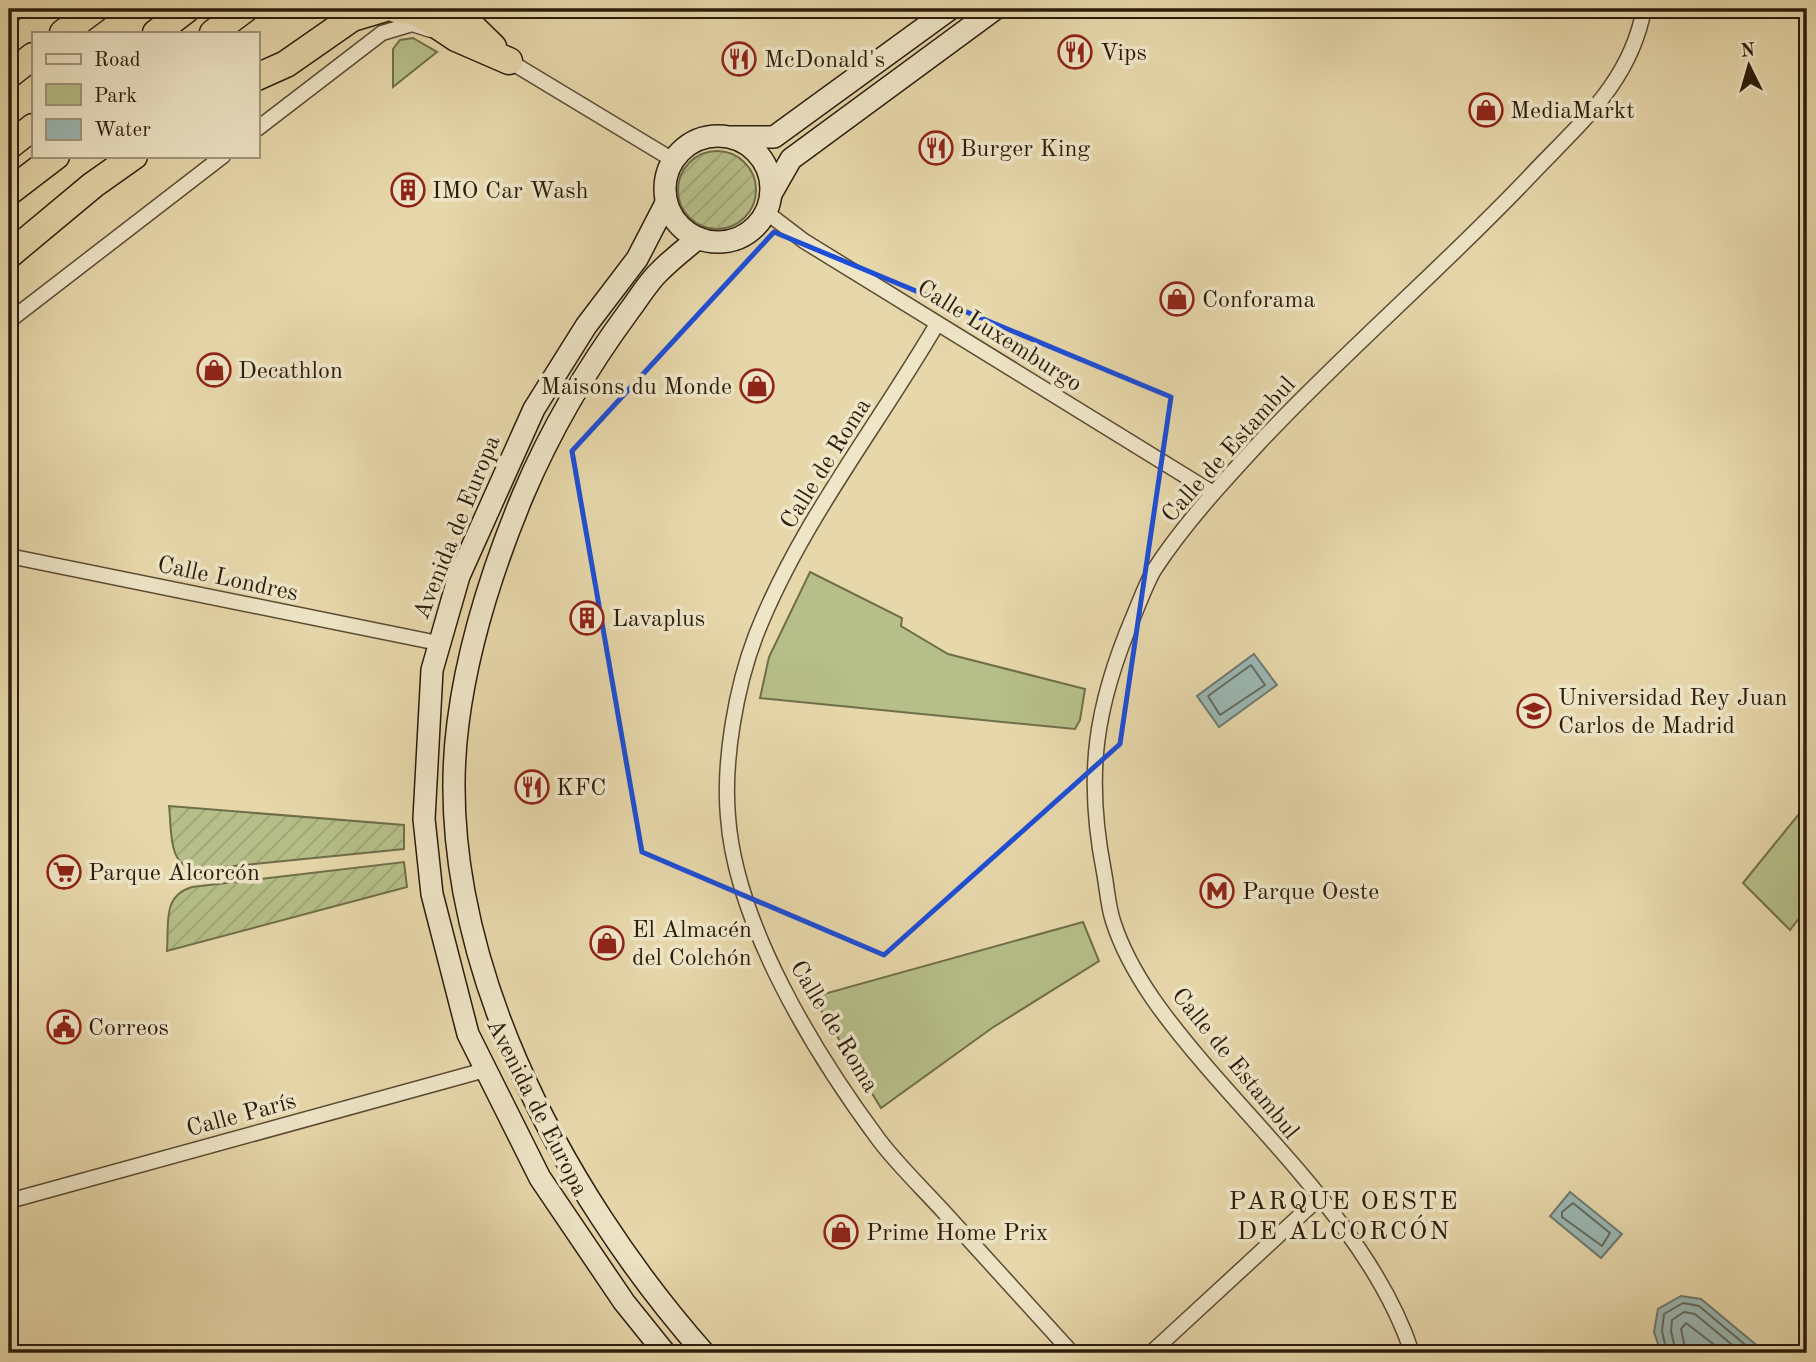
<svg xmlns="http://www.w3.org/2000/svg" width="1816" height="1362" font-family="'Old Standard TT',serif">
<defs>
<pattern id="garden-furrows" width="10" height="10" patternUnits="userSpaceOnUse" patternTransform="scale(1.75)"><rect width="10" height="10" fill="#b6bf89"/><path d="M-1 1l2-2M0 10L10 0M9 11l2-2" fill="none" stroke="#9da475"/></pattern>
</defs>
<rect width="100%" height="100%" fill="#e7d8ab"/>
<filter id="stains"><feTurbulence type="fractalNoise" baseFrequency=".00286" numOctaves="4"/><feColorMatrix values="0 0 0 0 .2 0 0 0 0 .09 0 0 0 0 .02 0 0 0 .5 -.17"/></filter>
<radialGradient id="worn" r=".72"><stop offset=".6" stop-color="#630" stop-opacity="0"/><stop offset="1" stop-color="#630" stop-opacity=".3"/></radialGradient>
<g fill="#b6bf89" stroke="#706e4a" stroke-width="2">
<polygon points="413,38 437,52 393,87 393,49 400,40"/>
<polygon points="810,572 902,618 901,626 948,654 1085,689 1080,720 1075,729 760,698 769,657"/>
<polygon points="1807,804 1807,908 1790,930 1743,883"/>
<polygon points="1083,922 1099,961 992,1028 881,1108 813,997"/>
</g>
<g fill="url(#garden-furrows)" stroke="#706e4a" stroke-width="2">
<circle cx="717" cy="190" r="39"/>
<path d="M 169,806 L 404,825 L 404,849 L 195,870 C 167,864 172,830 169,806 Z"/>
<path d="M 404,862 L 407,887 L 167,951 C 169,923 162,896 192,887 Z"/>
</g>
<g fill="#9bb8b4" stroke="#6e7a70" stroke-width="2">
<polygon points="1254,654 1277,685 1219,727 1197,696"/>
<polygon points="1570,1192 1622,1234 1601,1258 1550,1216"/>
<polygon points="1681,1296 1701,1299 1766,1353 1661,1353 1654,1332 1658,1309"/>
</g>
<g fill="none" stroke-linecap="round" stroke-linejoin="round">
<g stroke="#636a60" stroke-width="2">
<polygon points="1251,665 1265,685 1220,715 1208,696"/>
<polygon points="1573,1203 1610,1233 1602,1246 1562,1217 1562,1212"/>
<polyline points="1667,1353 1662,1331 1664,1314 1683,1303 1699,1306 1755,1353"/>
<polyline points="1676,1353 1671,1331 1672,1320 1684,1312 1695,1314 1742,1353"/>
<polyline points="1686,1353 1681,1329 1686,1323 1725,1353"/>
</g>
<defs>
<g id="street">
<polyline points="509,61 673,160"/>
<polyline points="257,129 382,33 412,24 431,30"/>
<polyline points="766,212 804,241 1213,493"/>
<polyline points="9,321 223,156"/>
<path d="M 937,324 C 877,427 800,523 756,635 C 736,687 723,761 728,817 C 736,925 815,1054 879,1140 C 898,1165 922,1188 943,1211 C 986,1258 1029,1306 1072,1353"/>
<polyline points="9,556 438,643"/>
<polyline points="9,1201 485,1070"/>
<polyline points="1151,1353 1319,1198"/>
<path d="M 1412,1353 C 1377,1245 1279,1151 1206,1066 C 1170,1024 1130,975 1113,921 C 1108,906 1107,888 1104,872 C 1085,775 1095,706 1134,615 C 1140,601 1146,584 1154,570 C 1184,524 1222,483 1259,443 C 1346,350 1443,268 1530,176 C 1580,123 1630,83 1644,9"/>
</g>
<g id="secondary">
<circle cx="718" cy="189" r="53"/>
<polyline points="732,137 774,137 950,9"/>
<polyline points="771,194 791,159 995,9"/>
<path d="M 698,238 C 685,249 672,259 660,271 C 648,282 639,298 629,311 C 587,368 551,429 523,495 C 493,567 468,644 458,723 C 429,946 561,1191 704,1353"/>
<polyline points="665,1353 624,1302 540,1178 468,1034 432,894 424,819 432,670 459,576 534,409 586,326 637,259 666,203"/>
</g>
<g id="highway">
<polyline points="9,9 10,9"/>
<polyline points="395,9 417,12 456,38 509,61"/>
<polyline points="454,9 493,47"/>
<polyline points="63,33 95,9"/>
<polyline points="156,33 187,9"/>
<polyline points="213,33 245,9"/>
<polyline points="9,75 33,56"/>
<polyline points="257,77 286,64 352,18 382,9"/>
<polyline points="9,146 33,127"/>
<polyline points="9,192 56,156"/>
<polyline points="9,255 93,185 134,156"/>
</g>
</defs>
<use href="#street" stroke="#5a4b33" stroke-width="17"/>
<use href="#secondary" stroke="#2b1c0b" stroke-width="24"/>
<use href="#highway" stroke="#2b1c0b" stroke-width="29"/>
<use href="#street" stroke="#efe6c8" stroke-width="14"/>
<use href="#secondary" stroke="#efe6c8" stroke-width="21"/>
<use href="#highway" stroke="#e7d8ab" stroke-width="26"/>
</g>
<path fill="none" stroke="#1d4ed8" stroke-width="5" stroke-linejoin="round" d="M 774,232 L 1171,397 L 1120,744 L 884,955 L 642,852 L 572,451 Z"/>
<defs>
<symbol id="restaurant-ring" viewBox="-11 -11 22 22"><circle r="9.5" fill="#efe6c8" stroke="#8f2418" stroke-width="1.5"/><path d="M-5-6h1v4h1v-4h1v4h1v-4h1v5L-1.5 .5V6h-2V.5L-5-1ZM5-6V6H3V1.5H1.5Q1.5-4 5-6Z" fill="#8f2418"/></symbol>
<symbol id="shop-ring" viewBox="-11 -11 22 22"><circle r="9.5" fill="#efe6c8" stroke="#8f2418" stroke-width="1.5"/><path d="M-5-2.5h2.3a2.7 3.5 0 0 1 5.4 0H5L5.5 6h-11ZM-1.5-2.5h3a1.5 2.3 0 0 0-3 0Z" fill="#8f2418"/></symbol>
<symbol id="building-ring" viewBox="-11 -11 22 22"><circle r="9.5" fill="#efe6c8" stroke="#8f2418" stroke-width="1.5"/><path d="M-4-6H4V6H1V3H-1V6H-4ZM-2.5-4.3h1.7v1.8h-1.7ZM.8-4.3h1.7v1.8H.8ZM-2.5-1h1.7V.8h-1.7ZM.8-1h1.7V.8H.8Z" fill="#8f2418"/></symbol>
<symbol id="university-ring" viewBox="-11 -11 22 22"><circle r="9.5" fill="#efe6c8" stroke="#8f2418" stroke-width="1.5"/><path d="M0-5L7-2L0 1L-7-2ZM-4 1L0 2.5L4 1V4Q0 6-4 4Z" fill="#8f2418"/></symbol>
<symbol id="supermarket-ring" viewBox="-11 -11 22 22"><circle r="9.5" fill="#efe6c8" stroke="#8f2418" stroke-width="1.5"/><path d="M-6-5.5h2.5l.6 2H6L4.5 2H-2.5L-4.4-4H-6ZM-1.5 3.2a1.3 1.3 0 1 0 .1 0ZM3 3.2a1.3 1.3 0 1 0 .1 0Z" fill="#8f2418"/></symbol>
<symbol id="metro-ring" viewBox="-11 -11 22 22"><circle r="9.5" fill="#efe6c8" stroke="#8f2418" stroke-width="1.5"/><path d="M-5.5 5V-5H-3L0 0L3-5H5.5V5H3V-.5L0 4L-3-.5V5Z" fill="#8f2418"/></symbol>
<symbol id="civic-ring" viewBox="-11 -11 22 22"><circle r="9.5" fill="#efe6c8" stroke="#8f2418" stroke-width="1.5"/><path d="M-.6-6.5H3V-4.5H.6V-3L4-1V1h2V6H-6V1h2V-1L-.6-3ZM-1.2 2.5V6h2.4V2.5Z" fill="#8f2418"/></symbol>
</defs>
<g fill-rule="evenodd">
<use href="#restaurant-ring" x="1056" y="33" width="38" height="38"/>
<use href="#restaurant-ring" x="720" y="40" width="38" height="38"/>
<use href="#shop-ring" x="1467" y="91" width="38" height="38"/>
<use href="#restaurant-ring" x="917" y="129" width="38" height="38"/>
<use href="#building-ring" x="389" y="171" width="38" height="38"/>
<use href="#shop-ring" x="1158" y="280" width="38" height="38"/>
<use href="#shop-ring" x="195" y="351" width="38" height="38"/>
<use href="#shop-ring" x="738" y="367" width="38" height="38"/>
<use href="#building-ring" x="568" y="599" width="38" height="38"/>
<use href="#university-ring" x="1515" y="692" width="38" height="38"/>
<use href="#restaurant-ring" x="513" y="768" width="38" height="38"/>
<use href="#supermarket-ring" x="45" y="853" width="38" height="38"/>
<use href="#metro-ring" x="1198" y="872" width="38" height="38"/>
<use href="#shop-ring" x="588" y="924" width="38" height="38"/>
<use href="#civic-ring" x="45" y="1008" width="38" height="38"/>
<use href="#shop-ring" x="822" y="1213" width="38" height="38"/>
</g>
<g text-anchor="middle" stroke-width="7" stroke-linejoin="round" paint-order="stroke">
<g font-size="24" fill="#2b1c0b" stroke="#efe6c8" text-anchor="start">
<text x="1100" y="60">Vips</text>
<text x="764" y="67">McDonald's</text>
<text x="1510" y="118">MediaMarkt</text>
<text x="960" y="156">Burger King</text>
<text x="432" y="198">IMO Car Wash</text>
<text x="1202" y="307">Conforama</text>
<text x="238" y="378">Decathlon</text>
<text x="732" y="394" text-anchor="end">Maisons du Monde</text>
<text x="612" y="626">Lavaplus</text>
<text x="1558" y="705">Universidad Rey Juan<tspan x="1558" dy="28">Carlos de Madrid</tspan></text>
<text x="556" y="795">KFC</text>
<text x="88" y="880">Parque Alcorcón</text>
<text x="1242" y="899">Parque Oeste</text>
<text x="632" y="937">El Almacén<tspan x="632" dy="28">del Colchón</tspan></text>
<text x="88" y="1035">Correos</text>
<text x="866" y="1240">Prime Home Prix</text>
</g>
<g font-size="24" fill="#2b1c0b" stroke="#efe6c8">
<text transform="translate(1000 335) rotate(32)" y="8">Calle Luxemburgo</text>
<text transform="translate(1228 449) rotate(-48)" y="8">Calle de Estambul</text>
<text transform="translate(825 463) rotate(-58)" y="8">Calle de Roma</text>
<text transform="translate(456 527) rotate(-68)" y="8">Avenida de Europa</text>
<text transform="translate(228 578) rotate(12)" y="8">Calle Londres</text>
<text transform="translate(835 1026) rotate(59)" y="8">Calle de Roma</text>
<text transform="translate(1236 1063) rotate(51)" y="8">Calle de Estambul</text>
<text transform="translate(538 1107) rotate(63)" y="8">Avenida de Europa</text>
<text transform="translate(241 1114) rotate(-15)" y="8">Calle París</text>
</g>
<g font-size="26" letter-spacing="2" fill="#2b1c0b" stroke="#efe6c8">
<text x="1344" y="1209">PARQUE OESTE<tspan x="1344" dy="30">DE ALCORCÓN</tspan></text>
</g>
</g>
<rect width="1816" height="1362" fill="none" stroke="#e7d8ab" stroke-width="35"/>
<rect x="10" y="10" width="1795" height="1341" fill="none" stroke="#2b1c0b" stroke-width="3.5"/>
<rect x="18" y="18" width="1781" height="1327" fill="none" stroke="#2b1c0b" stroke-width="2"/>
<rect x="32" y="32" width="228" height="126" fill="#efe6c8" stroke="#a1957c" stroke-width="2"/>
<rect x="46" y="54" width="35" height="10" fill="#efe6c8" stroke="#a1957c" stroke-width="2"/>
<text x="94" y="66" font-size="21" fill="#2b1c0b">Road</text>
<rect x="46" y="84" width="35" height="21" fill="#b6bf89" stroke="#a1957c" stroke-width="2"/>
<text x="94" y="102" font-size="21" fill="#2b1c0b">Park</text>
<rect x="46" y="119" width="35" height="21" fill="#9bb8b4" stroke="#a1957c" stroke-width="2"/>
<text x="94" y="136" font-size="21" fill="#2b1c0b">Water</text>
<g transform="translate(1749 66) rotate(355)" stroke="#efe6c8" stroke-width="5" paint-order="stroke">
<path d="M0-5L12 26L0 18L-12 26Z" fill="#2b1c0b"/>
<text y="-10" font-size="19" font-weight="bold" text-anchor="middle" fill="#2b1c0b">N</text>
</g>
<rect width="100%" height="100%" filter="url(#stains)"/>
<rect width="100%" height="100%" fill="url(#worn)"/>
</svg>
